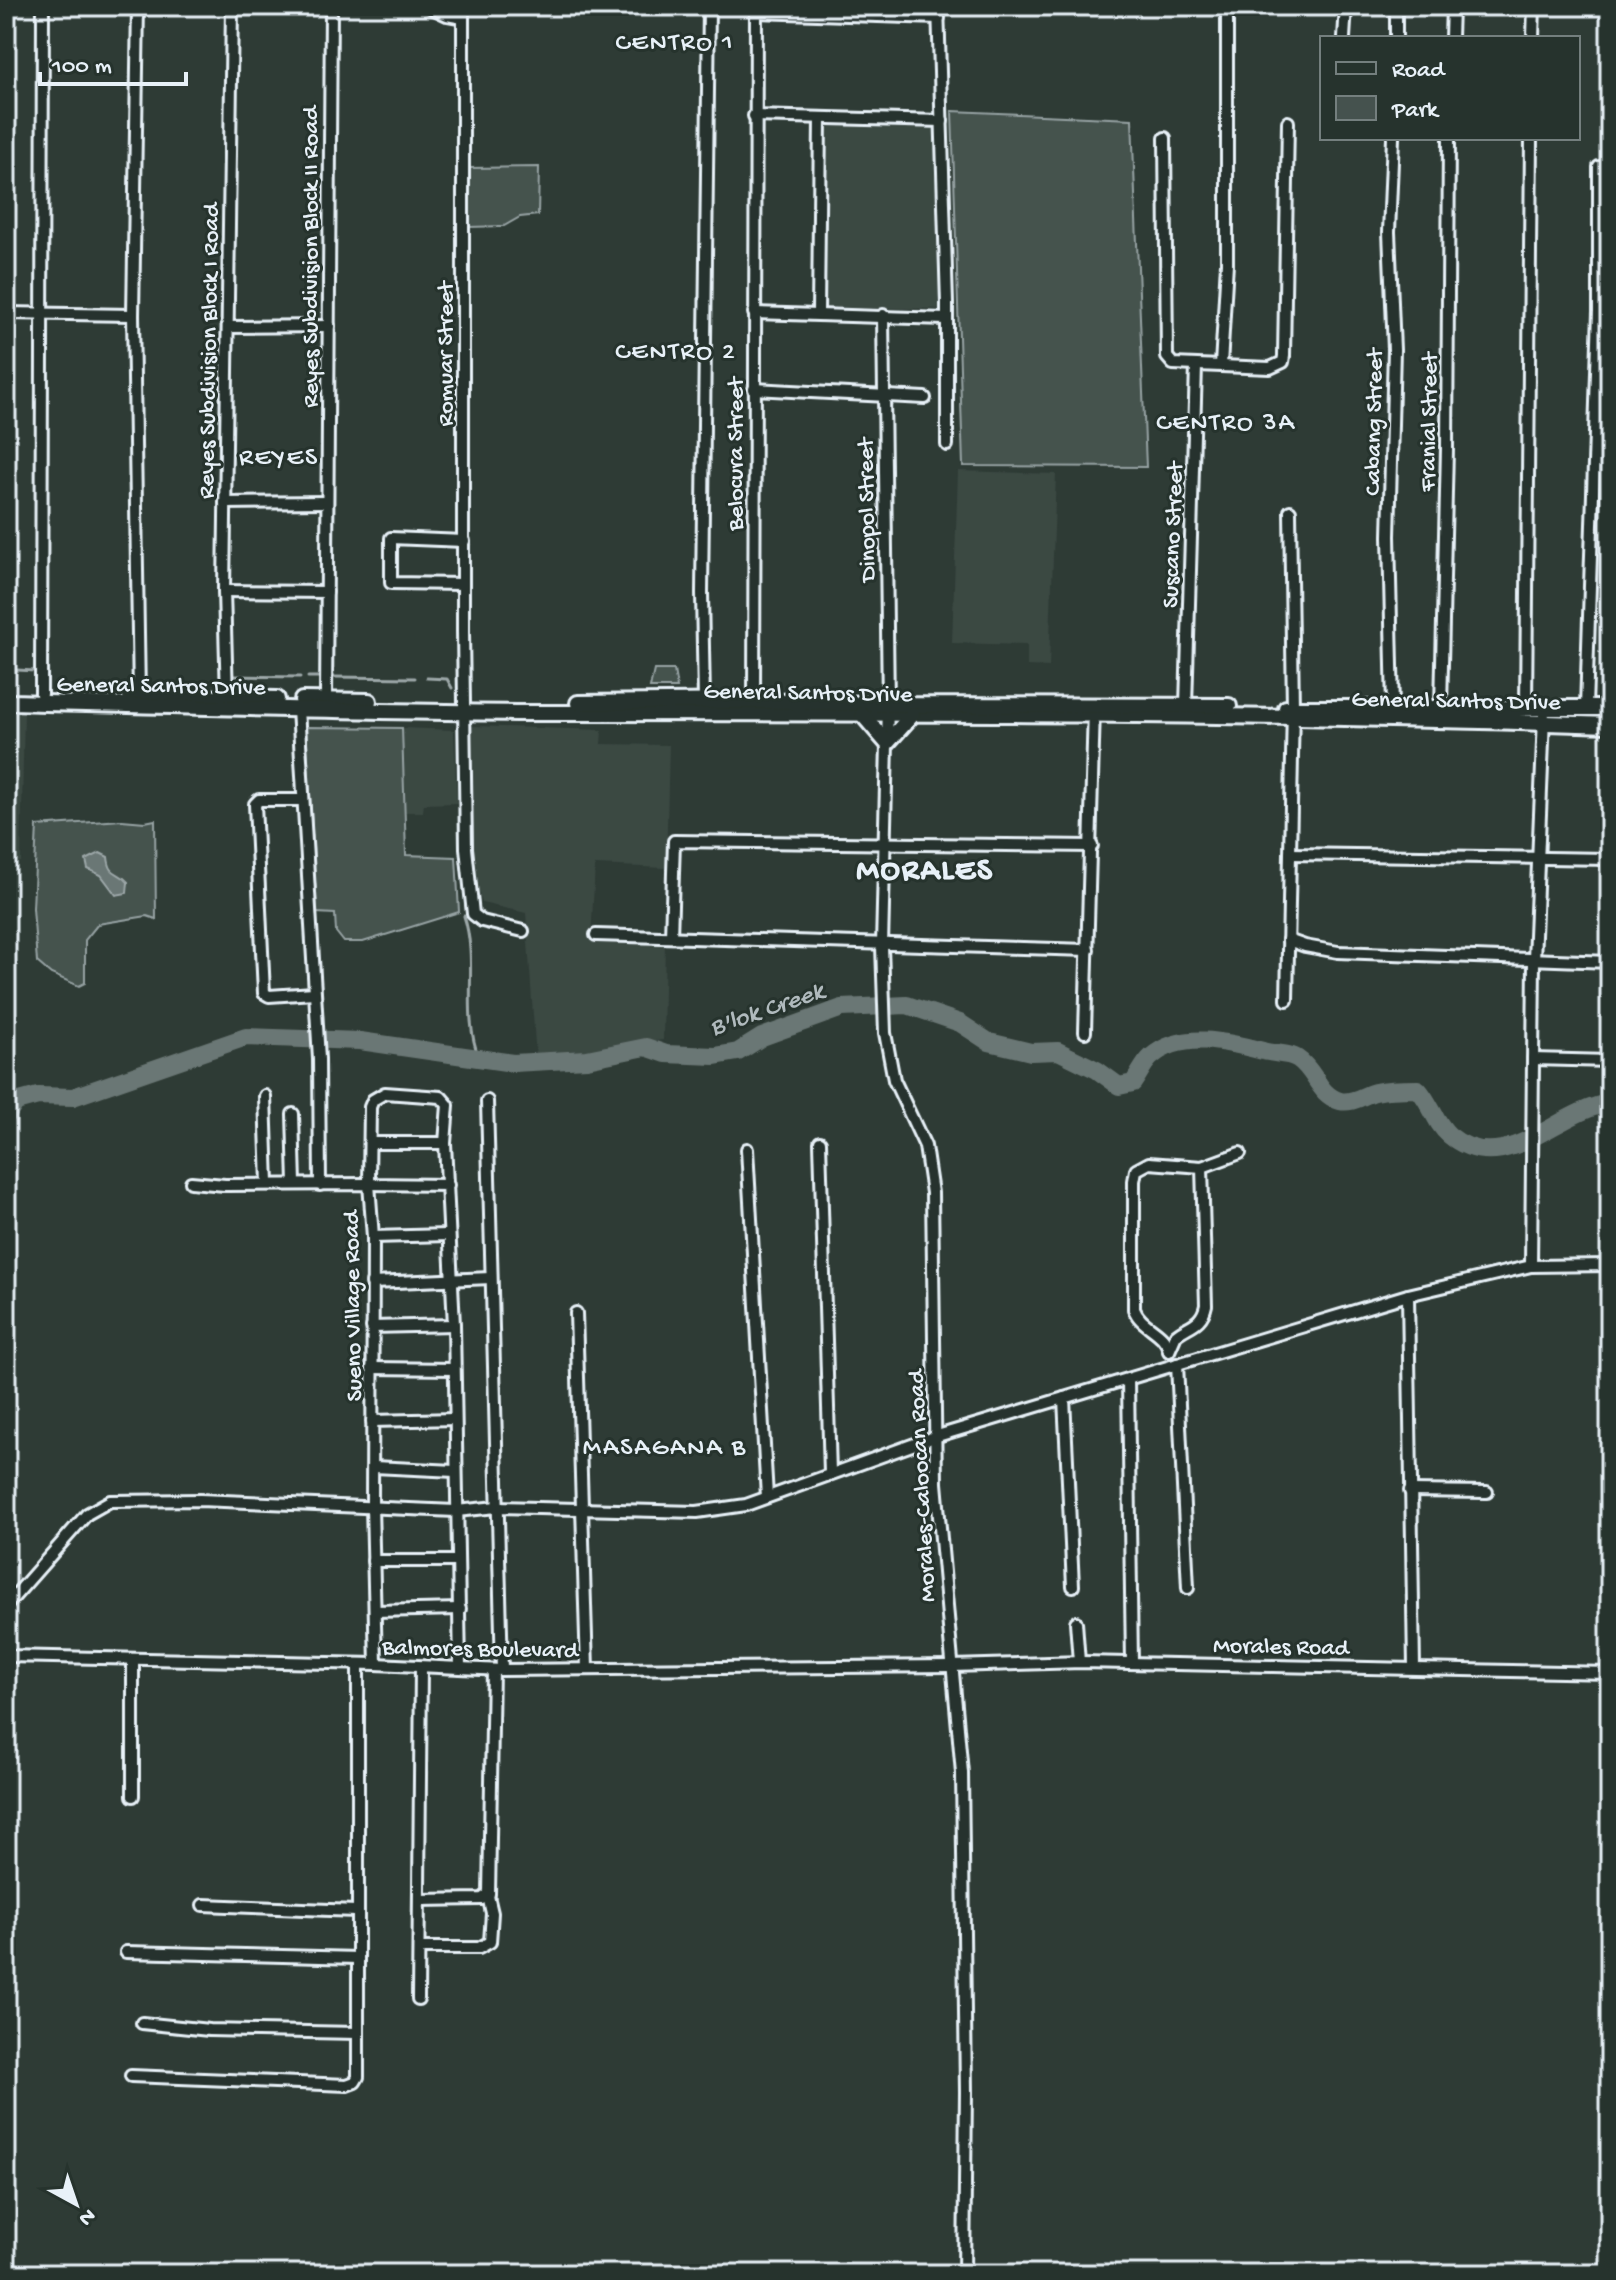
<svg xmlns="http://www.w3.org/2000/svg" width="1616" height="2280" font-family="'Gochi Hand',sans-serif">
<rect width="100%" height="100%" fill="#2e3b35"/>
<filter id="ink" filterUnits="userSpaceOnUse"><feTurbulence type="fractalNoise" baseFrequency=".0125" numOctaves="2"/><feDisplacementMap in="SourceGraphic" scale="16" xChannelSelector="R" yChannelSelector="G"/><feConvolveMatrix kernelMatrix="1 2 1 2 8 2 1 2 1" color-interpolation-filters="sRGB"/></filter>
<g filter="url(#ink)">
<g fill="#3b4843">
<polygon points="938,124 942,309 822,308 827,125"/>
<polygon points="958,471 1056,474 1049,667 1027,666 1027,645 952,643"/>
<polygon points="6,710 24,711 21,862 9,862 6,932"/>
<polygon points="472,726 602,730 601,744 669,745 666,868 595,865 591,939 665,942 663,1040 611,1046 590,1057 536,1059 526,913 482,903 472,868"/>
<polygon points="402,728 454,730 457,803 424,804 423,812 405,812"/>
</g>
<g fill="#45524e" stroke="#96a2a3" stroke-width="2">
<polygon points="952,111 1132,119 1146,467 963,466"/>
<polygon points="539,167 538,215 520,217 504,226 469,227 470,168"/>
<polygon points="654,670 674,670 677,688 650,688"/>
<polygon points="306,727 402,728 406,855 456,857 459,912 363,942 344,942 336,932 335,914 317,913"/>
<polygon points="122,820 145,822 155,820 156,919 147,916 98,924 85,940 85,983 79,986 51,974 37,962 33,908 37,826"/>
</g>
<path fill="#6b7775" stroke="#9da8a9" stroke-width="2" d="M 100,853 L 108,857 C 110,877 118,870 128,882 L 127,893 L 116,895 L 101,875 L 88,869 L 86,860 Z"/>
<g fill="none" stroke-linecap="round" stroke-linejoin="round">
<g stroke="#9da8a9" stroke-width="3">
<polyline points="17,670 35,671"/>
<polyline points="232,676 300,677"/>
<polyline points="308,677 321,677"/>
<polyline points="333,677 415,678"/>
<polyline points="427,678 447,679 452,688"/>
<path d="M 464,916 C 479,962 461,1012 479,1058"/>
</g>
<path stroke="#6b7775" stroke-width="18" d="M 6,1117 L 16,1102 L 38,1096 L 73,1097 L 246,1037 L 360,1041 L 513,1063 L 587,1059 L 646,1047 L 666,1054 L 715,1056 L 738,1052 L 762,1037 L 842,1008 L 907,1005 L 960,1023 L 989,1042 L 1031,1052 L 1058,1051 L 1097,1070 L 1119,1086 L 1133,1083 C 1139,1075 1144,1063 1151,1057 C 1181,1030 1228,1042 1263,1051 C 1273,1054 1290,1053 1298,1059 C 1316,1071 1318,1095 1340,1101 C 1352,1104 1363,1095 1375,1092 C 1389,1089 1403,1089 1418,1089 C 1431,1103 1435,1123 1449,1135 C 1504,1181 1556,1110 1610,1103"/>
<defs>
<g id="minor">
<polyline points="138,6 133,315 139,696"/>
<polyline points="428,6 447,15 463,18"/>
<polyline points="463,6 463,631 466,848 473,914 482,921 523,931"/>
<polyline points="938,6 947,304 947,445"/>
<polyline points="756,12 939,18"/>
<polyline points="1344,38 1346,6"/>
<polyline points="1396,38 1396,6"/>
<polyline points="1451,38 1452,6"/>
<polyline points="1533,38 1534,6"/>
<polyline points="754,116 942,121"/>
<polyline points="1165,138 1167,357 1173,364 1270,368 1283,362 1284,356 1288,122"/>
<polyline points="1393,138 1389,232 1394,350 1389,536 1393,708"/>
<polyline points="6,313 133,315"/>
<polyline points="754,313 946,319"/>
<polyline points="818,314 820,118"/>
<polyline points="883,315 888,704 882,946 885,1033 894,1080 925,1146 932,1193 936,1483 962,1773 966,2092 964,2274"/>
<polyline points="228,327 329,326"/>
<polyline points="1221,365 1227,263 1227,6"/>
<polyline points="754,389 925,398"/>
<polyline points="225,503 327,502"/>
<polyline points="463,584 391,583 391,538 464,541"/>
<polyline points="224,591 327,592"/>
<polyline points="41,694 43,6"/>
<polyline points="227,697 224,591 232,6"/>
<polyline points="326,700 331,6"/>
<polyline points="704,701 702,593 709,6"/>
<polyline points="1186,706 1196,366"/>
<polyline points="1441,707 1447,449 1449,138"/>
<polyline points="1526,707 1531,138"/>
<polyline points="754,708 756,6"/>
<polyline points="1586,708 1599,311 1599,167"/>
<polyline points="298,709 319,1059 320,1185"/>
<polyline points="303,800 259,800 255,804 264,993 269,996 314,993"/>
<polyline points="1290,854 1610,859"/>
<polyline points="596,935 1088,950"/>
<polyline points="671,937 674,841 1092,846"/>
<polyline points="1288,940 1305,946 1338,952 1610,962"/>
<polyline points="1287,1000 1293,708 1290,511"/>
<polyline points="1085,1032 1094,708"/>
<polyline points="1533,1059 1610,1061"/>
<polyline points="265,1096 268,1184"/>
<polyline points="487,1101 502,1670"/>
<polyline points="293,1114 295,1184"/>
<polyline points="820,1142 830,1473"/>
<polyline points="370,1143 445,1143"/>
<polyline points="747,1149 767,1497"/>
<polyline points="191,1182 225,1185 369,1184 373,1237 372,1506 376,1664"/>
<polyline points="448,1185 369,1184 370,1107 373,1100 385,1093 441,1097 448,1105 445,1143 454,1325 460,1668"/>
<polyline points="373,1237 448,1235"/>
<polyline points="1531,1266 1534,960 1544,717"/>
<polyline points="372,1283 491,1278"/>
<polyline points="1408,1295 1414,1667"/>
<polyline points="576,1313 587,1669"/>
<polyline points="372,1327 454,1325"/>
<path d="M 1169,1350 C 1164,1330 1141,1328 1134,1309 L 1134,1181 L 1136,1170 L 1149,1163 L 1202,1167 L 1240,1153"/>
<path d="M 1169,1351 L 1176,1335 C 1188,1325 1202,1325 1206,1305 L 1202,1167"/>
<polyline points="1177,1364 1188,1588"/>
<polyline points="372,1368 454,1369"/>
<polyline points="1128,1379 1132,1663"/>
<polyline points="1064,1398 1073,1586"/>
<polyline points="372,1421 455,1419"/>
<polyline points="374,1467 455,1471"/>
<polyline points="1410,1491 1487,1492"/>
<polyline points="373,1561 458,1561"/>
<polyline points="6,1606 87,1514 110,1501 200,1500 456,1511 497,1507 697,1512 746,1505 934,1437 1408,1295 1531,1266 1610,1265"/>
<polyline points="375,1611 460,1609"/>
<polyline points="1076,1622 1079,1662"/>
<polyline points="6,1656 376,1664 502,1670 952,1666 1082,1662 1610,1673"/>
<polyline points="133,1659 133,1796"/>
<polyline points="419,1900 482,1899 489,1894 493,1670"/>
<polyline points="203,1905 356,1911"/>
<polyline points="419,1948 479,1948 490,1942 492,1913 488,1896"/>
<polyline points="126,1952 358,1958"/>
<polyline points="418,1999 421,1667"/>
<polyline points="142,2023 209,2030 358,2033"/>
<polyline points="131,2076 347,2085 355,2082 358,2077 358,1664"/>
</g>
<g id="highway">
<polyline points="130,696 277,699"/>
<polyline points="302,700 369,701"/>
<path d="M 6,702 C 191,706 377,713 562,713 C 911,713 1261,713 1610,725"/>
<polyline points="578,703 754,701 906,705 1229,706"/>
<polyline points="1286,708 1610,708"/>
<polyline points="862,714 887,743 913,714"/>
</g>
</defs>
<use href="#minor" stroke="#e8f1f8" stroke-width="16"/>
<use href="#highway" stroke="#e8f1f8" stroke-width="20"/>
<use href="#minor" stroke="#26332d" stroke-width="10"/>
<use href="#highway" stroke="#26332d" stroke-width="14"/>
</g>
</g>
<g text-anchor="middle" stroke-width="6" stroke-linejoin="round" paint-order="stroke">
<g font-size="24" fill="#e8f1f8" stroke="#26332d">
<text transform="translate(309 257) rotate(-90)" y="8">Reyes Subdivision Block II Road</text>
<text transform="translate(207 351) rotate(-89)" y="8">Reyes Subdivision Block I Road</text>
<text transform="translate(444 354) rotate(-90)" y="8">Romuar Street</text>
<text transform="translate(1372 422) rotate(-89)" y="8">Cabang Street</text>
<text transform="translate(1427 422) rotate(-89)" y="8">Franial Street</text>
<text transform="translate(734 454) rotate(-90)" y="8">Belocura Street</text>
<text transform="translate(865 510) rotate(-91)" y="8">Dinopol Street</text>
<text transform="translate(1171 535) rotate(-88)" y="8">Suscano Street</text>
<text transform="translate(161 684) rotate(1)" y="8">General Santos Drive</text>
<text transform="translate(808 691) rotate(1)" y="8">General Santos Drive</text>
<text transform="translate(1456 699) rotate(1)" y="8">General Santos Drive</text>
<text transform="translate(351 1306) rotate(-91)" y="8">Sueno Village Road</text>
<text transform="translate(920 1486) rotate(-93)" y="8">Morales-Caloocan Road</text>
<text transform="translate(1281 1645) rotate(1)" y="8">Morales Road</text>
<text transform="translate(480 1647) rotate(1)" y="8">Balmores Boulevard</text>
</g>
<g font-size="26" letter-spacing="2" fill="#e8f1f8" stroke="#26332d">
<text x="675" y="49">CENTRO 1</text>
<text x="676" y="358">CENTRO 2</text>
<text x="1226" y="429">CENTRO 3A</text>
<text x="279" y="464">REYES</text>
<text x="665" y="1454">MASAGANA B</text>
</g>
<g font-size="26" font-style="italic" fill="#b0babd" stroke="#26332d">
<text transform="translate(766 1007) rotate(-19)" y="9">B'lok Creek</text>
</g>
<g font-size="32" font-weight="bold" letter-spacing="2" fill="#e8f1f8" stroke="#26332d">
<text x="925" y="878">MORALES</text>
</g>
</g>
<rect width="1616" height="2280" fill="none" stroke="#26332d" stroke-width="32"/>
<rect x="16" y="16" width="1584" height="2248" fill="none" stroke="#e8f1f8" stroke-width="3" filter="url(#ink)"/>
<rect x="1320" y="36" width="260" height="104" fill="#26332d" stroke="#747f7e" stroke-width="2"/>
<rect x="1336" y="62" width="40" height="12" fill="#26332d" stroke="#747f7e" stroke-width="2"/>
<text x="1392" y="76" font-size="24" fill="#e8f1f8">Road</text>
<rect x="1336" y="96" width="40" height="24" fill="#45524e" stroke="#747f7e" stroke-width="2"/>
<text x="1392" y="116" font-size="24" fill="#e8f1f8">Park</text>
<g transform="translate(76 2204) rotate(140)" stroke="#26332d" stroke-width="6" paint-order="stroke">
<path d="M0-6L14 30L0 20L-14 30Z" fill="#e8f1f8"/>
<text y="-12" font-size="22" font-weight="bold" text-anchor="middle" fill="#e8f1f8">N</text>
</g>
<path d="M40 72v12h146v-12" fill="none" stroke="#e8f1f8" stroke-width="4"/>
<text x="52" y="72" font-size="24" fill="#e8f1f8" stroke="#26332d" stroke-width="6" paint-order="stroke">100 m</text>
</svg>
